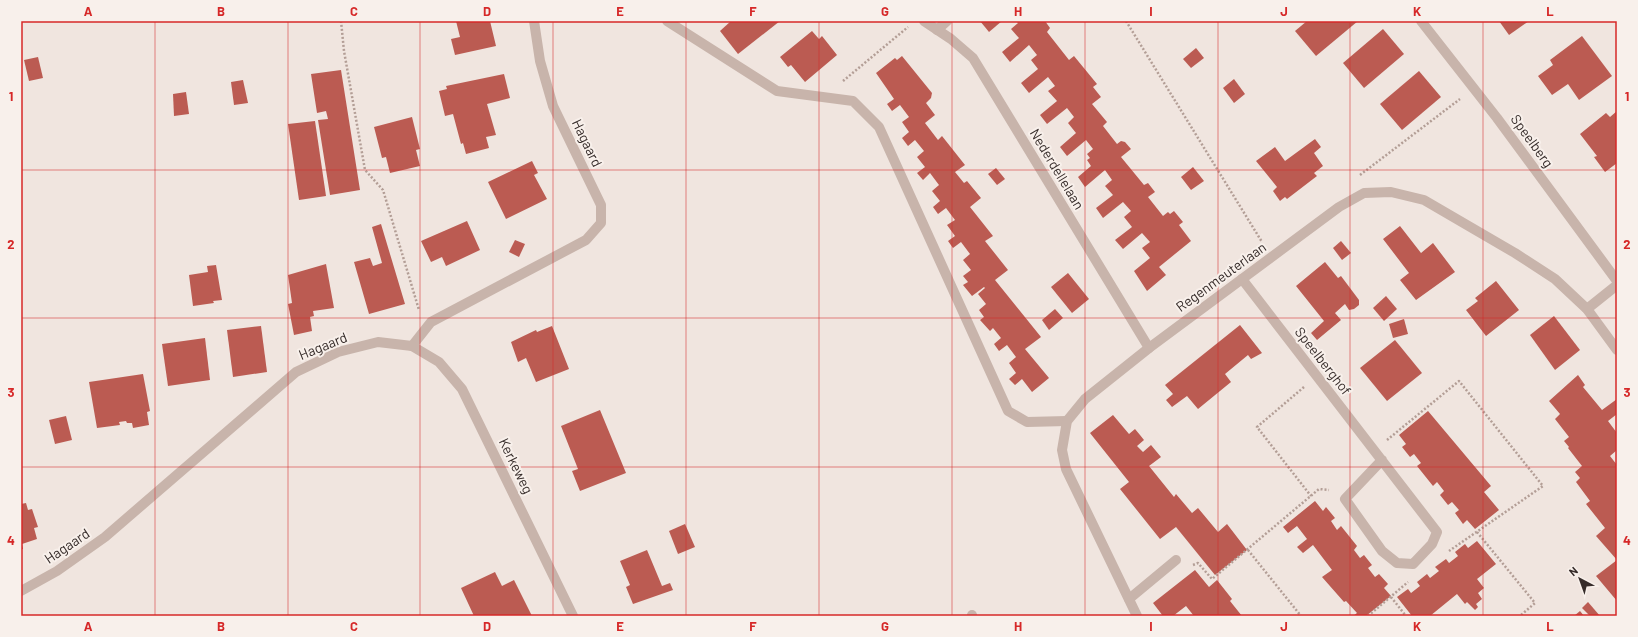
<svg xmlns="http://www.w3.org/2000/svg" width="1638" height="637" font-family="Barlow,sans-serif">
<rect width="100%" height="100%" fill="#f0e5df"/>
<g fill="#bb5b52">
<polygon points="456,21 490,21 496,46 455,55 451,39 460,37"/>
<polygon points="731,21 780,21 738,54 720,31"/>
<polygon points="980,21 1002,21 989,32"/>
<polygon points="1016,21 1045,21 1050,28 1047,32 1069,60 1074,56 1097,84 1093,87 1101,97 1092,104 1107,122 1103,126 1117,144 1121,141 1125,142 1131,149 1121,157 1144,185 1148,183 1155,192 1148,197 1163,216 1168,212 1170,214 1174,211 1183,222 1179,225 1191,241 1159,267 1166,275 1147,291 1134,271 1150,258 1142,248 1150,242 1142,233 1123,249 1115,240 1132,227 1124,217 1131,211 1123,202 1103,218 1096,208 1113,195 1105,186 1112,180 1105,170 1085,187 1078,177 1091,166 1087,160 1090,158 1087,154 1093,149 1086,140 1067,156 1060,147 1076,133 1068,123 1074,117 1067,108 1047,124 1040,115 1057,101 1048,91 1055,86 1048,77 1029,93 1021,83 1038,69 1031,60 1037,55 1029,45 1010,62 1002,52 1019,38 1011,29 1018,23"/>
<polygon points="1307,21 1358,21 1316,56 1295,31"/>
<polygon points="1499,21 1529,21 1509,35"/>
<polygon points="1383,29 1404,54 1364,88 1343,63"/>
<polygon points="812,31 819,39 822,36 837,55 805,82 791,65 788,67 780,57"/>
<polygon points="1582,36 1612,76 1579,100 1568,84 1552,95 1538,76 1553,65 1550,60"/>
<polygon points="1196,48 1204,58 1191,68 1183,59"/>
<polygon points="902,56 932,93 931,98 926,103 935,115 925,123 938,140 942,136 965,165 955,172 964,183 967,181 981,198 970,207 993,236 985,241 1008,270 995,280 1041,337 1025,349 1049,378 1032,392 1022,379 1015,385 1009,379 1016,373 1009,363 1016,357 1007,345 999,351 994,344 1001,338 993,328 990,331 980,320 984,317 979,310 986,304 978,294 985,288 984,287 972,296 963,285 968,282 963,276 971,270 963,260 970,254 961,242 953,248 948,241 955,236 947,225 955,220 946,208 938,214 933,207 940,201 932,191 939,185 930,173 923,180 917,173 925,167 917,157 924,151 915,140 908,146 902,138 909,132 902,122 909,117 900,105 892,111 887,104 894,99 876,73 895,58 897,60"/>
<polygon points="38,57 43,78 29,81 24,60"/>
<polygon points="341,70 360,190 330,195 318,120 328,119 326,111 317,113 311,74"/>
<polygon points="1419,71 1441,97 1402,130 1380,104"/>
<polygon points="504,74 510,98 487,104 496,135 486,137 489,148 466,154 463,143 461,144 453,114 445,116 439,91 447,89 446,86"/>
<polygon points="1234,79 1245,94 1234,103 1223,88"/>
<polygon points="243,80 248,103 234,105 231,82"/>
<polygon points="186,92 189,114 174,116 173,94"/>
<polygon points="1617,111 1617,163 1605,172 1594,157 1597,156 1580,134 1606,113 1610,117"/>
<polygon points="412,117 420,149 416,150 420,166 390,173 386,157 382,158 374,127"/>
<polygon points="315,121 326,196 299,200 288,124"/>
<polygon points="1315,139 1321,147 1314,153 1323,166 1314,173 1317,176 1287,199 1285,197 1280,201 1273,191 1277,187 1256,161 1275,147 1285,161"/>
<polygon points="532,161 538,173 534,175 547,199 506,219 488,182"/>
<polygon points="1193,167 1204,181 1191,190 1181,177"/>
<polygon points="996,168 1005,179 997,185 988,174"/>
<polygon points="467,221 480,250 446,266 442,257 431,262 421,241"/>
<polygon points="381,224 405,304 369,314 354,262 370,258 373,266 382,263 372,227"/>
<polygon points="1400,226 1421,253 1433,243 1455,272 1416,300 1400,280 1409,273 1383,239"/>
<polygon points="515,240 525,244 519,257 509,252"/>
<polygon points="1341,241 1351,253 1342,260 1333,248"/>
<polygon points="1325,262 1338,278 1341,276 1359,300 1359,305 1354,309 1349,310 1345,304 1335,313 1341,320 1317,340 1311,333 1324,321 1296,286"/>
<polygon points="326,264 334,308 313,311 314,316 310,317 312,331 294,335 288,304 292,303 288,275"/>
<polygon points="216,265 222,300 213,301 214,303 193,306 189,275 208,272 207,266"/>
<polygon points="1068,273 1089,299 1072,313 1051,287"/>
<polygon points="1496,281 1519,310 1486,336 1466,310 1478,301 1475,298"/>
<polygon points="1386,296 1397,309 1384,321 1373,308"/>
<polygon points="1055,309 1063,318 1049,330 1042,320"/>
<polygon points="1554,316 1580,350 1555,370 1530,335"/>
<polygon points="1404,319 1408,334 1393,338 1389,324"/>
<polygon points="1240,325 1262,353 1251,359 1248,355 1225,374 1231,382 1198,409 1187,396 1172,407 1166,400 1173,394 1165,385"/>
<polygon points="261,326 267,372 233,377 227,330"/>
<polygon points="552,326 569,369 536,382 526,358 518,362 511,342 536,330 537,332"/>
<polygon points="205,338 210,380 168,386 162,344"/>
<polygon points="1395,340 1422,373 1387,401 1360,368"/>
<polygon points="143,374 150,411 147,412 149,425 133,428 132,423 127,423 126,421 119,422 120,425 97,428 89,382"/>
<polygon points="1578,375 1585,385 1583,387 1602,410 1617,399 1617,414 1608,421 1617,433 1617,450 1610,456 1617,465 1617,601 1596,576 1617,560 1596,536 1605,528 1586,504 1590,501 1576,482 1580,478 1575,472 1582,466 1568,448 1569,447 1564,441 1569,437 1555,419 1560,414 1549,401"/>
<polygon points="600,410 626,473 580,491 572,471 578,469 561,426"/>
<polygon points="1428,411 1491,486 1484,492 1499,510 1475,529 1467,520 1463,524 1455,513 1459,510 1452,502 1448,505 1440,495 1444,491 1437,482 1433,486 1417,466 1421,463 1414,454 1410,457 1402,447 1406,444 1399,435"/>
<polygon points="1113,415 1129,434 1135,429 1140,435 1144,440 1137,446 1143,452 1151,445 1161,457 1149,466 1174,497 1176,494 1192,513 1198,508 1218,532 1227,524 1247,550 1215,575 1176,527 1160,539 1120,489 1129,482 1090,433"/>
<polygon points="66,416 72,440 55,444 49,420"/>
<polygon points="1315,501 1323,511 1326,507 1335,518 1331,521 1337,530 1341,526 1357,546 1354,550 1360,558 1364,555 1372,565 1368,568 1375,577 1379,574 1388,584 1384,588 1391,596 1366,616 1353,616 1357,613 1346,601 1344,602 1322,577 1332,570 1313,545 1303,553 1297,547 1307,539 1297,526 1288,533 1283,527"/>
<polygon points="26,503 28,510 32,509 38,527 34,528 37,539 22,544 23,549 21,549 21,504"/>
<polygon points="685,524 695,547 678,554 669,531"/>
<polygon points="1477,541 1496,564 1477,579 1484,588 1478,593 1482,599 1476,604 1478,607 1475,610 1467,602 1465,604 1457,594 1430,616 1412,616 1397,597 1408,589 1411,593 1420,586 1417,582 1427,574 1430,578 1439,571 1435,567 1446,559 1449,563 1458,556 1455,552 1465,544 1468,548"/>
<polygon points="647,550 662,586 670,583 673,590 633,604 626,587 630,585 620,561"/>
<polygon points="1195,570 1209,587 1217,580 1232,599 1230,601 1242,616 1194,616 1186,606 1173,616 1163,616 1153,603"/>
<polygon points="495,572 502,586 514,580 532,616 474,616 461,588"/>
<polygon points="1588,602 1600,616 1590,616 1582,608"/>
<polygon points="1580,611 1584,616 1574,616"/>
</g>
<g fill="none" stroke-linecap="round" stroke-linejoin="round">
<g stroke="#b39e96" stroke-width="2.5" stroke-dasharray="2 2" stroke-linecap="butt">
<polyline points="341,21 344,51 365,170 383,190 419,310"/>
<polyline points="1126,21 1262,242"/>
<polyline points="843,81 908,27"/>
<polyline points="1360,175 1460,99"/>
<polyline points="1304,387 1257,427 1311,496"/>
<polyline points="1387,440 1459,381 1543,486 1449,551"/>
<polyline points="1477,532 1535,603 1520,616"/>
<polyline points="1248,550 1301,616"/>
<polyline points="1193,565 1198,563 1212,579 1319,489 1329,490"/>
<polyline points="1391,597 1406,616"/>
<polyline points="1368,616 1408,582"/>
</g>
<g stroke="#c8b4ab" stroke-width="10">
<polyline points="667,21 777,91 853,101 879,127 1008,411 1027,422 1067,421"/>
<polyline points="937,30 947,21"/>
<polyline points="1129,599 1176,560"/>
</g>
<g stroke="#c8b4ab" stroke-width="10">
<polyline points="924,21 951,39 973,58 1149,348"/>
<polyline points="1421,21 1497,118 1617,281"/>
<polyline points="1242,279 1437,532 1432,544 1413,564 1397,563 1382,551 1345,499 1382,460"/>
<polyline points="1587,309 1617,285"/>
<polyline points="412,346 431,322 586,240 601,223 601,205 553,106 540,61 534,21"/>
<polyline points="21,591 57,571 105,537 296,372 338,352 378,342 412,346 439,362 462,389 573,616"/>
<polyline points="972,615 972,616"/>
<polyline points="1137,616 1066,469 1062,450 1067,421 1085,399 1149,348 1339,207 1364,193 1391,192 1424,200 1515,253 1555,279 1587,309 1617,350"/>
</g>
</g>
<path fill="none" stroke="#d62828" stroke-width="1" stroke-opacity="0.55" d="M 155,21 L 155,616M 288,21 L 288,616M 420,21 L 420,616M 553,21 L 553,616M 686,21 L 686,616M 819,21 L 819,616M 952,21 L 952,616M 1085,21 L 1085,616M 1218,21 L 1218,616M 1350,21 L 1350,616M 1483,21 L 1483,616M 21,170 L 1617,170M 21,318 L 1617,318M 21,467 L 1617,467"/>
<g text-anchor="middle" stroke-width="4" stroke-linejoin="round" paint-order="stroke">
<g font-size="14" fill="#362c2a" stroke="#f8f0eb">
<text transform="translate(1532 141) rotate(54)" y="5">Speelberg</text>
<text transform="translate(587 143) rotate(64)" y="5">Hagaard</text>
<text transform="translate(1057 169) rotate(59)" y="5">Nederdellelaan</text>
<text transform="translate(1221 277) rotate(-36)" y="5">Regenmeuterlaan</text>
<text transform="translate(323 346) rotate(-22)" y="5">Hagaard</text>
<text transform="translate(1323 361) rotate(52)" y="5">Speelberghof</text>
<text transform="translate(516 466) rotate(64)" y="5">Kerkeweg</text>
<text transform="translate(67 546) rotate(-34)" y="5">Hagaard</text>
</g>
</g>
<rect width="1638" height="637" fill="none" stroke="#f8f0eb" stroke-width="44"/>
<g transform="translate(1580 579) rotate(319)" stroke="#f8f0eb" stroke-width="3" paint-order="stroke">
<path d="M0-3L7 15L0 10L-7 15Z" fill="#362c2a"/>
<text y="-6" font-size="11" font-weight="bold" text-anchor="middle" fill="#362c2a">N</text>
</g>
<rect x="22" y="22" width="1594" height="593" fill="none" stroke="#d62828" stroke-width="1.5"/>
<g font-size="13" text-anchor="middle" font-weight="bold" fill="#d62828">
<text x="88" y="16">A</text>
<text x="221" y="16">B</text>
<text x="354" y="16">C</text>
<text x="487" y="16">D</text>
<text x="620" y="16">E</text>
<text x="753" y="16">F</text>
<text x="885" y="16">G</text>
<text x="1018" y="16">H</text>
<text x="1151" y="16">I</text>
<text x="1284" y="16">J</text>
<text x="1417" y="16">K</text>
<text x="1550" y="16">L</text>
<text x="11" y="101">1</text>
<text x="1627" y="101">1</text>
<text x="11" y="249">2</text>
<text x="1627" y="249">2</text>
<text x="11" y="397">3</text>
<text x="1627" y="397">3</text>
<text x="11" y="545">4</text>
<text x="1627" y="545">4</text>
<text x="88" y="631">A</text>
<text x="221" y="631">B</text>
<text x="354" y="631">C</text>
<text x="487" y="631">D</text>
<text x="620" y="631">E</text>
<text x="753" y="631">F</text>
<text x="885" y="631">G</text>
<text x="1018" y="631">H</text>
<text x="1151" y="631">I</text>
<text x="1284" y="631">J</text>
<text x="1417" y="631">K</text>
<text x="1550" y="631">L</text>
</g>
</svg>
